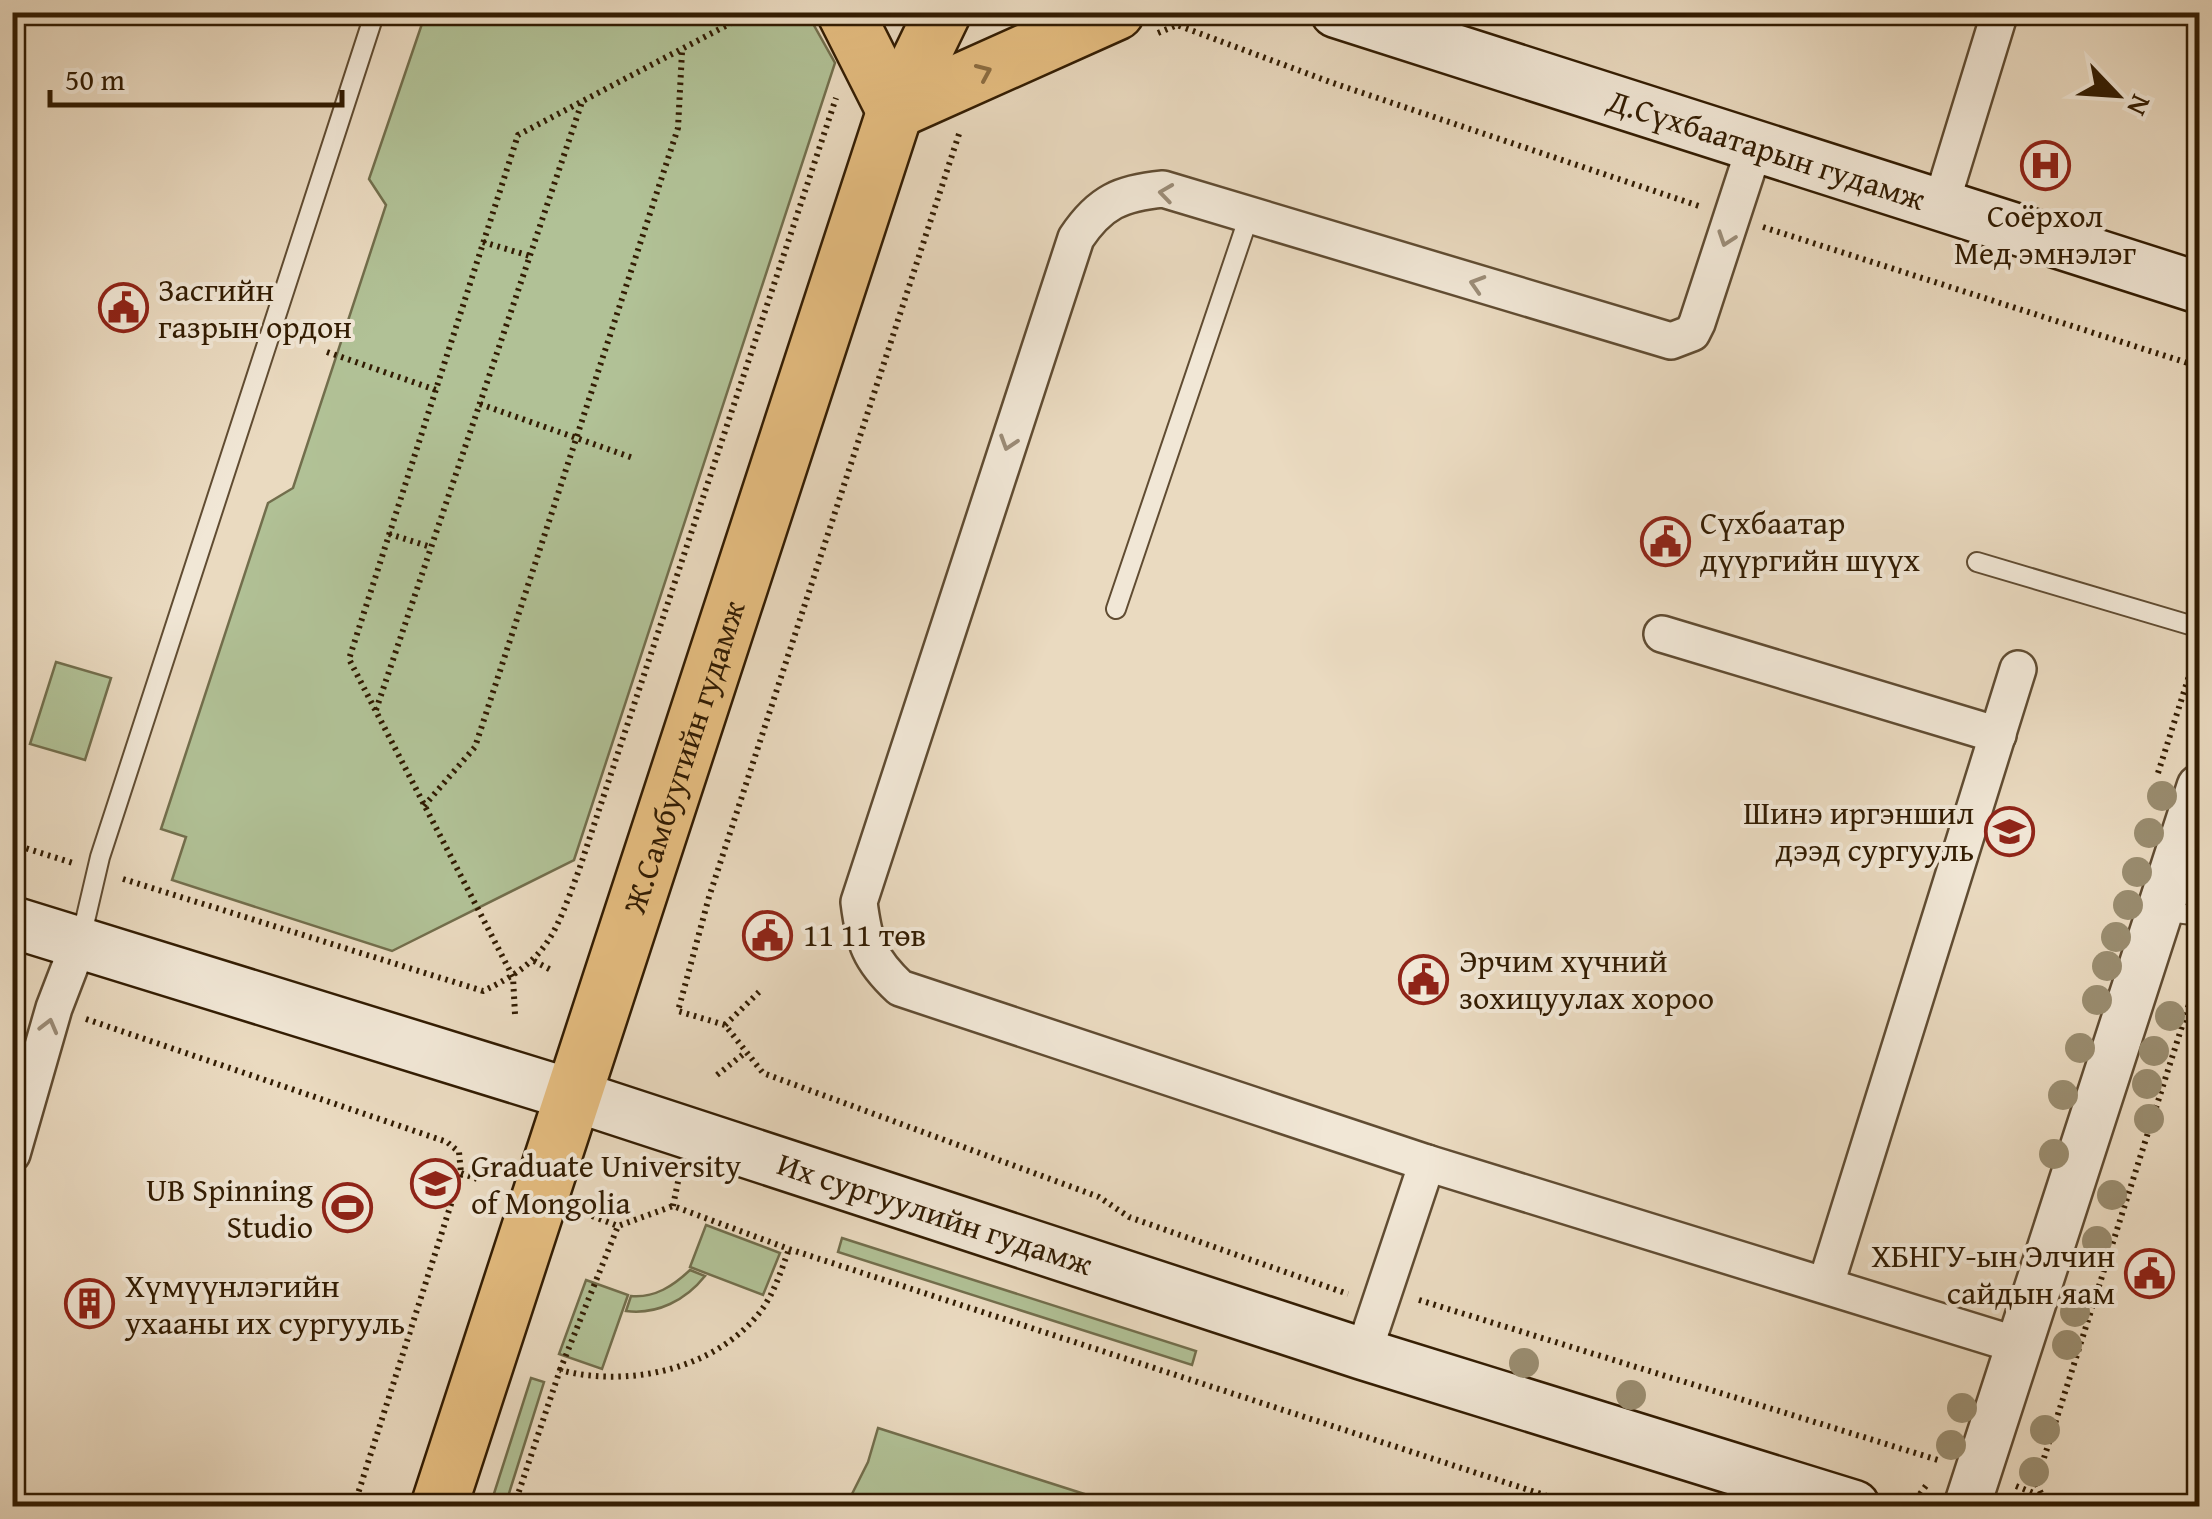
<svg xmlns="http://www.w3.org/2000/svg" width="2212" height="1519" font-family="'Gentium Book Plus',serif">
<rect width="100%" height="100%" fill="#eadac0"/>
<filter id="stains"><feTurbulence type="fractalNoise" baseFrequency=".002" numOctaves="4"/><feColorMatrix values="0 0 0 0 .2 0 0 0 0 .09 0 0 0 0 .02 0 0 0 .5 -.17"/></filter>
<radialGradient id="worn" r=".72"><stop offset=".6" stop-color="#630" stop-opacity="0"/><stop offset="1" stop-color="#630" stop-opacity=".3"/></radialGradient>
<g fill="#b1c196" stroke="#726e4c" stroke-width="2.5">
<polygon points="426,12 807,13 835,63 574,860 392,951 172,880 186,837 161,829 268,503 293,488 386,205 369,179"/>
<polygon points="56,662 111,678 85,760 30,744"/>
<polygon points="706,1225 780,1253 763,1295 690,1267"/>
<polygon points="842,1238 1196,1351 1192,1365 838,1252"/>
<path d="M 690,1270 L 705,1276 C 686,1300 657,1315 626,1311 L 631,1296 C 655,1298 673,1286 690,1270 Z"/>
<polygon points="586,1280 628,1295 602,1369 559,1354"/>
<polygon points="531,1378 544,1382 505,1506 490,1506"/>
<polygon points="878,1428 1122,1506 846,1506 868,1462"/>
</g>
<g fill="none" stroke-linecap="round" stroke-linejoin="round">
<defs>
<g id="service">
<polyline points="1977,562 2200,628"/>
<polyline points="1116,609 1249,216"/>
<polyline points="2160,911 2200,916"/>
<polyline points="81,938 100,857 375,12"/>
</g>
<g id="minor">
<polyline points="1941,204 2000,12"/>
<polyline points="1662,634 1998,735"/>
<polyline points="12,1154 54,1008 79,943"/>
<polyline points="1427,1163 2017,1345"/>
<polyline points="1826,1284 2018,669"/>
<path d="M 1363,1354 L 1427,1163 L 900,988 C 869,959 864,942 859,902 L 1076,238 C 1100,202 1121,193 1163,189 L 1671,341 L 1692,333 L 1697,323 L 1755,146"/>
</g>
<polyline id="tertiary" points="1967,1506 2200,787"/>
<g id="secondary">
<path id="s1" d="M 1336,12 L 2200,288"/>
<path id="s2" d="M 12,922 L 572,1095 L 1363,1354 L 1854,1506"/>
</g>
<g id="primary">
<polyline points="845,12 895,111 1116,12"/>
<path id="s3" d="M 439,1506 L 895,111 L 943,12"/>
</g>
</defs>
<use href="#service" stroke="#604c32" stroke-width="22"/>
<use href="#minor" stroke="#604c32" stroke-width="40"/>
<use href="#tertiary" stroke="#604c32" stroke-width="50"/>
<use href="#secondary" stroke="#321c02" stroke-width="55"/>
<use href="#primary" stroke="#321c02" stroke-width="60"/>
<g stroke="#321c02" stroke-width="6" stroke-dasharray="2.5 5" stroke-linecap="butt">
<polyline points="1158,33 1177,25 1330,82 1699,206"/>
<polyline points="959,134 709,897 678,1011 725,1025 763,1073 1099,1197 1129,1217 1348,1294"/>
<polyline points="1763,227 2200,367"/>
<polyline points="483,242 530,256"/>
<polyline points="327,352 436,390"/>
<polyline points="480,404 633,458"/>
<polyline points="389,534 431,547"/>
<polyline points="376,710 582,102"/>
<polyline points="2158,773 2197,651"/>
<polyline points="424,806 475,747 678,128 682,52"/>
<polyline points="12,844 73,863"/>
<path d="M 123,879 L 483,991 C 548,961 555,934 579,870 L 836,98"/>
<polyline points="534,961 553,971"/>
<polyline points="515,1014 513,977 349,659 518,135 752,12"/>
<polyline points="86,1019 447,1142 459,1152 461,1173 354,1506"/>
<polyline points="725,1025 759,992"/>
<polyline points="717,1075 746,1052"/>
<polyline points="461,1173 477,1179"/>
<polyline points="673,1206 679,1177"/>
<polyline points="592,1216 618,1226"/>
<polyline points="1419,1300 1938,1460"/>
<polyline points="560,1370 618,1226 673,1206 789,1249 1578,1506"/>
<polyline points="2016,1486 2066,1506"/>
<polyline points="2041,1493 2036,1483 2200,970"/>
<path d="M 514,1506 L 560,1370 C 627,1388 715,1370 760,1312 C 774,1294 781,1271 789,1249"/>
<polyline points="1911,1506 1928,1483"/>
</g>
<use href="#service" stroke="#f1e7d6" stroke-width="18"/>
<use href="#minor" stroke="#f1e7d6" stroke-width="35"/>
<use href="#tertiary" stroke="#f1e7d6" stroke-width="45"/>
<use href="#secondary" stroke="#f1e7d6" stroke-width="50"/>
<use href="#primary" stroke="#e5bd80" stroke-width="55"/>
</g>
<g fill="#9a8d70">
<circle cx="2162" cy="796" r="15"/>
<circle cx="2149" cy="833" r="15"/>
<circle cx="2137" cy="872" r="15"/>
<circle cx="2128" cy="905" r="15"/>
<circle cx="2116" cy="937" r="15"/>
<circle cx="2107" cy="966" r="15"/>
<circle cx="2097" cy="1000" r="15"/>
<circle cx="2170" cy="1016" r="15"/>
<circle cx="2080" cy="1048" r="15"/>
<circle cx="2154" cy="1051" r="15"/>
<circle cx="2147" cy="1084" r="15"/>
<circle cx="2063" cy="1095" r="15"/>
<circle cx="2149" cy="1119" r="15"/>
<circle cx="2054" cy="1154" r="15"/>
<circle cx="2112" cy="1195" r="15"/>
<circle cx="2097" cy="1241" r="15"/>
<circle cx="2075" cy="1312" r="15"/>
<circle cx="2067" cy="1345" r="15"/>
<circle cx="1524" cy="1363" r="15"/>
<circle cx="1631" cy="1395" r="15"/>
<circle cx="1962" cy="1408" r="15"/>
<circle cx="2045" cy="1430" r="15"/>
<circle cx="1951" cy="1445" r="15"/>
<circle cx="2034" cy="1472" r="15"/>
</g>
<defs><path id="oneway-chevron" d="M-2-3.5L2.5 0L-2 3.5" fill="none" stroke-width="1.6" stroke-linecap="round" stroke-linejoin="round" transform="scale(2.5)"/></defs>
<use stroke="#8c6c41" href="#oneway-chevron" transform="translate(984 72) rotate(-24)"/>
<g stroke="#9b8c77">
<use href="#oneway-chevron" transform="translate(1166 193) rotate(-172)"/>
<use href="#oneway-chevron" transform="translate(1726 239) rotate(109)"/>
<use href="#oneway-chevron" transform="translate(1477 284) rotate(-163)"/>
<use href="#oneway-chevron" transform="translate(1008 443) rotate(108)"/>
<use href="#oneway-chevron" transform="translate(49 1026) rotate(-75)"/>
</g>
<defs>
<symbol id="hospital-ring" viewBox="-11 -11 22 22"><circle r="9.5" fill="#f1e7d6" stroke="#8f2418" stroke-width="1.5"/><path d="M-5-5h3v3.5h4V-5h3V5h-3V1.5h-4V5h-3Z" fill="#8f2418"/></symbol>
<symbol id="civic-ring" viewBox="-11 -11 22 22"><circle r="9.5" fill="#f1e7d6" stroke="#8f2418" stroke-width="1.5"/><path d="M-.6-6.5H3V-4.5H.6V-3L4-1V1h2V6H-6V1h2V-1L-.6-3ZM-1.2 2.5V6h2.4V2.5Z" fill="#8f2418"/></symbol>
<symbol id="university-ring" viewBox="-11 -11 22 22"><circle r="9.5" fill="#f1e7d6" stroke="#8f2418" stroke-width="1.5"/><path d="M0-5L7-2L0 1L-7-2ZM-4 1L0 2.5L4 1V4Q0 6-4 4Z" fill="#8f2418"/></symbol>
<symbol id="stadium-ring" viewBox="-11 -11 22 22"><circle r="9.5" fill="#f1e7d6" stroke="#8f2418" stroke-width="1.5"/><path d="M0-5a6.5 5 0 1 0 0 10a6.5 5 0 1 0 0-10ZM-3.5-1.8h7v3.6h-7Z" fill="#8f2418"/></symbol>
<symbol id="building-ring" viewBox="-11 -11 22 22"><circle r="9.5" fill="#f1e7d6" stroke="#8f2418" stroke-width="1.5"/><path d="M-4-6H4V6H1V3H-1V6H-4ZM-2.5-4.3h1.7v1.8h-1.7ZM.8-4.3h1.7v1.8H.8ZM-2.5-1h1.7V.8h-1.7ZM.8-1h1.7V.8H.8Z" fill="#8f2418"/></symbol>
</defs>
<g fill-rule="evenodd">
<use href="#hospital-ring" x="2018" y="138" width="55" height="55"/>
<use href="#civic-ring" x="96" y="280" width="55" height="55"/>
<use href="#civic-ring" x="1638" y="514" width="55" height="55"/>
<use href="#university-ring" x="1982" y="804" width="55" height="55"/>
<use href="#civic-ring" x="740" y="908" width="55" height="55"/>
<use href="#civic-ring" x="1396" y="952" width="55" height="55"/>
<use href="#university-ring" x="408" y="1156" width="55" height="55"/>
<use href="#stadium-ring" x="320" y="1180" width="55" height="55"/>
<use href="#civic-ring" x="2122" y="1246" width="55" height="55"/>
<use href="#building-ring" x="62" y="1276" width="55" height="55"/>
</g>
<g text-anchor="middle" stroke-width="8" stroke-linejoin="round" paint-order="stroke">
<g font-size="32" fill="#321c02" stroke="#f1e7d6">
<text dy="11" stroke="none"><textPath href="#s1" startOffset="452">Д.Сүхбаатарын гудамж</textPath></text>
<text dy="11" stroke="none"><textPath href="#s3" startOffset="788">Ж.Самбуугийн гудамж</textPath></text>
<text dy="11" stroke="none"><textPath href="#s2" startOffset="968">Их сургуулийн гудамж</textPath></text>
</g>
<g font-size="32" fill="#321c02" stroke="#f1e7d6" text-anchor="start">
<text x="2045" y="227" text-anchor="middle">Соёрхол<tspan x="2045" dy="37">Мед эмнэлэг</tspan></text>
<text x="158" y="301">Засгийн<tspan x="158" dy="37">газрын ордон</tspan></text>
<text x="1700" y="534">Сүхбаатар<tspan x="1700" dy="37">дүүргийн шүүх</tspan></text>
<text x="1974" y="824" text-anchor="end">Шинэ иргэншил<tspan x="1974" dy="37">дээд сургууль</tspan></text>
<text x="803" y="946">11 11 төв</text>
<text x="1459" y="972">Эрчим хүчний<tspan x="1459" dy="37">зохицуулах хороо</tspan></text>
<text x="471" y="1177">Graduate University<tspan x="471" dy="37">of Mongolia</tspan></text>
<text x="313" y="1201" text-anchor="end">UB Spinning<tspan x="313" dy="37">Studio</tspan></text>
<text x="2115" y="1267" text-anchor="end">ХБНГУ-ын Элчин<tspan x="2115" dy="37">сайдын яам</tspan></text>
<text x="125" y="1297">Хүмүүнлэгийн<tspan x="125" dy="37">ухааны их сургууль</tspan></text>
</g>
</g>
<rect width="2212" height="1519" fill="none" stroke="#eadac0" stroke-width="50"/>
<rect x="15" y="15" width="2182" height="1489" fill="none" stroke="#321c02" stroke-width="5"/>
<rect x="25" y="25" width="2162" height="1469" fill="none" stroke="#321c02" stroke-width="2.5"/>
<g transform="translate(2117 95) rotate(115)" stroke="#f1e7d6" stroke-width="8" paint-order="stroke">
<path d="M0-8L18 38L0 25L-18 38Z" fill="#321c02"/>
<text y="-15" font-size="28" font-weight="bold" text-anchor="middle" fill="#321c02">N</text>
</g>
<path d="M50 90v15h292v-15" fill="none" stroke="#321c02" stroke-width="5"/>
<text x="65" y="90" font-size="30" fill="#321c02" stroke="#f1e7d6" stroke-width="8" paint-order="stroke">50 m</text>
<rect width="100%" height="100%" filter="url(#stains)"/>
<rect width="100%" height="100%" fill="url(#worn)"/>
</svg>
